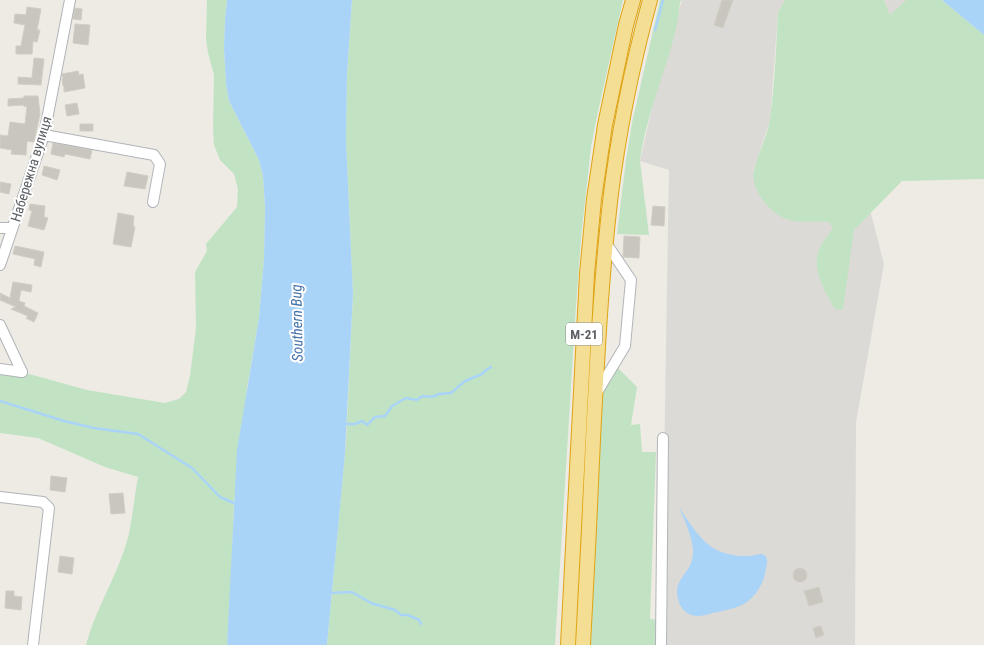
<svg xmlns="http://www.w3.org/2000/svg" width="984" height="645" font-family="'Roboto Condensed',sans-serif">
<rect width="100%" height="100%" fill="#edebe4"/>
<g fill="#dcdad6">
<polygon points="682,0 785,0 778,12 770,120 753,172 861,175 884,264 856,422 855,645 661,645 669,170 640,161 652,108"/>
<polygon points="884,0 906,0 890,16"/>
</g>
<g fill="#c2e3c3">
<path d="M 207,0 L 227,0 L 225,19 L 224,48 L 226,84 L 229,101 L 259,160 L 263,176 L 265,207 L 264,259 L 259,318 L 247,389 L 234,503 L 231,582 L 227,645 L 86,645 C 94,614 111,586 122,556 C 132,532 133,503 138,477 L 105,467 L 38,438 L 0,433 L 0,369 L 22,372 L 87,390 L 165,403 L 179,399 L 186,392 L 190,376 L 196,328 L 195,272 L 207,251 L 206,244 L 237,207 L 238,189 L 234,174 L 220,160 L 214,145 L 213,128 L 214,75 L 208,53 L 206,39 Z"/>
<polygon points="352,0 623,0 597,116 591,147 581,238 576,306 555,645 327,645 346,442 353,294 346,140 347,74"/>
<path d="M 660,0 L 682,0 L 680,2 C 679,11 678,21 676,29 C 665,74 646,116 640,161 L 649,235 L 617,234 L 626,160 L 632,123 Z"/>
<path d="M 785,0 L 884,0 L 890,15 L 906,0 L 942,0 L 984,35 L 984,179 L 902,181 L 854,230 L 843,310 L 835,309 C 825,293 811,269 819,250 C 822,242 828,235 833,228 L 829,222 C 816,221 802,223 790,220 C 772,217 749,189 754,170 C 758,153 768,135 770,118 C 775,83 776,47 778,12 Z"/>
<polygon points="614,364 637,387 631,425 640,424 642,452 656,452 650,619 661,620 661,645 591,645 601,385"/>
</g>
<g fill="#a9d4f8">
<polygon points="227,0 352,0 347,74 346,140 353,294 345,454 327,645 227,645 237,450 259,318 264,259 265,207 263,176 259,160 229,101 226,84 224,48 225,19"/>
<polygon points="942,0 984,0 984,35"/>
<path d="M 679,507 C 691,525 704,549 728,554 C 736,556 747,557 755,555 C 758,555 758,554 761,554 C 763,554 764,555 766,557 C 768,560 767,565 766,568 C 765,582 755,599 742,605 C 733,609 722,611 713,613 C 705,615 697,618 689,614 C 679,610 674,592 679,583 C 685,571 692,568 693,553 C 694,540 684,519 679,507 Z"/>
</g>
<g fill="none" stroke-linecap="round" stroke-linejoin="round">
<g stroke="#a9d4f8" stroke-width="2.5">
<polyline points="655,30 663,0"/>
<polyline points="0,401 64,421 94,428 138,434 192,468 220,497 236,504"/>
<polyline points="344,424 355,424 362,421 367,425 375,417 385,416 392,406 406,398 417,400 422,396 432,397 439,394 451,393 465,381 482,374 486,370 491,367"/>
<polyline points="329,593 352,592 371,603 395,610 401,615 408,615 419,620 421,624"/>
</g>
</g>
<g fill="#c9c6c0" stroke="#d1cdc3">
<polygon points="722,0 733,0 723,28 714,25"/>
<polygon points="27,7 41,9 37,30 40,30 37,42 33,41 32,54 16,54 16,46 21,46 25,25 14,23 15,14 26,15"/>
<polygon points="75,8 82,9 81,20 73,19"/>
<polygon points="75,24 90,25 88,45 73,43"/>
<polygon points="34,58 44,59 41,85 18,84 18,77 32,78"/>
<polygon points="78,71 79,75 83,74 85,88 64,92 64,86 63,86 62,79 63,79 62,74"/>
<polygon points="24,96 38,96 40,114 34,142 27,141 26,155 11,154 12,150 0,148 0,135 8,136 10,122 25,124 27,106 24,107 24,105 8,106 8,99 24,98"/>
<polygon points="77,103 79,114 67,116 65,105"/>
<rect x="80" y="124" width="13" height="7"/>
<polygon points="53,143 92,150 90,159 65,154 64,157 51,154"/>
<polygon points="44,166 60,170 57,180 42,175"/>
<polygon points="127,172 148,176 145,189 124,186"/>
<polygon points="0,182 11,184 9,194 0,192"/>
<polygon points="30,204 45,206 44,217 48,218 44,230 28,226 32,211 29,210"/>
<polygon points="653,206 665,207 664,226 651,225"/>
<polygon points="118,213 134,216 133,226 135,227 131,247 113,244"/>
<polygon points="624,236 640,237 639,258 623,257"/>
<polygon points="15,246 44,252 41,267 34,265 35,259 13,254"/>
<polygon points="13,282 32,285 31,292 21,290 19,301 25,303 24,306 38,313 34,322 26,318 28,316 11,309 16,307 0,300 0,293 10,298"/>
<polygon points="51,476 67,478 65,492 50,490"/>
<polygon points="123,493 125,513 111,514 109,494"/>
<polygon points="60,556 74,558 72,574 58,572"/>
<circle cx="800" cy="575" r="7"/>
<polygon points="819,587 823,602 809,606 804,591"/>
<polygon points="6,591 14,591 14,596 22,597 21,610 5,608"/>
<polygon points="821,626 824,635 816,638 813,628"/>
</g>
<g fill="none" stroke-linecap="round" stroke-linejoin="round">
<defs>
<g id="minor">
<polyline points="44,135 154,155 160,164 153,202"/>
<polyline points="0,228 12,228"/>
<polyline points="0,265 44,135 70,0"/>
<polyline points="0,325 22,372"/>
<polyline points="0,369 22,372"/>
<polyline points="596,394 625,346 631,280 606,243"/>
<polyline points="0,497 43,502 49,508 33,645"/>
<polyline points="661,645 663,438"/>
</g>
<g id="highway">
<polyline points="568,645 587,274 594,199 605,125 626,25 633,0"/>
<path d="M 583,645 C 587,576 590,508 593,439 C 597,360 601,281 610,202 C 618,134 632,66 650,0"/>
</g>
</defs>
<use href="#minor" stroke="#b1b4b8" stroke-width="12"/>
<use href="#highway" stroke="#dfa312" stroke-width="16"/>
<use href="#minor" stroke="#fff" stroke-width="10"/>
<use href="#highway" stroke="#f4de94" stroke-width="14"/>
</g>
<g text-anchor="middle" stroke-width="4" stroke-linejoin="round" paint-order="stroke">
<rect fill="#fff" stroke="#8d8f92" stroke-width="1" x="566" y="323" width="36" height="22" rx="3"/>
<g font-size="13" font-weight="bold" fill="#5c5f63">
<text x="584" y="339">М-21</text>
</g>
<g font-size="14" fill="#5c5f63" stroke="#fff">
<text transform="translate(31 169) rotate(-73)" y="5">Набережна вулиця</text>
</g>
<g font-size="15" font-style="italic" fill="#4875a9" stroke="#fff">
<text transform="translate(297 323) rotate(-91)" y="5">Southern Bug</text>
</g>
</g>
</svg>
